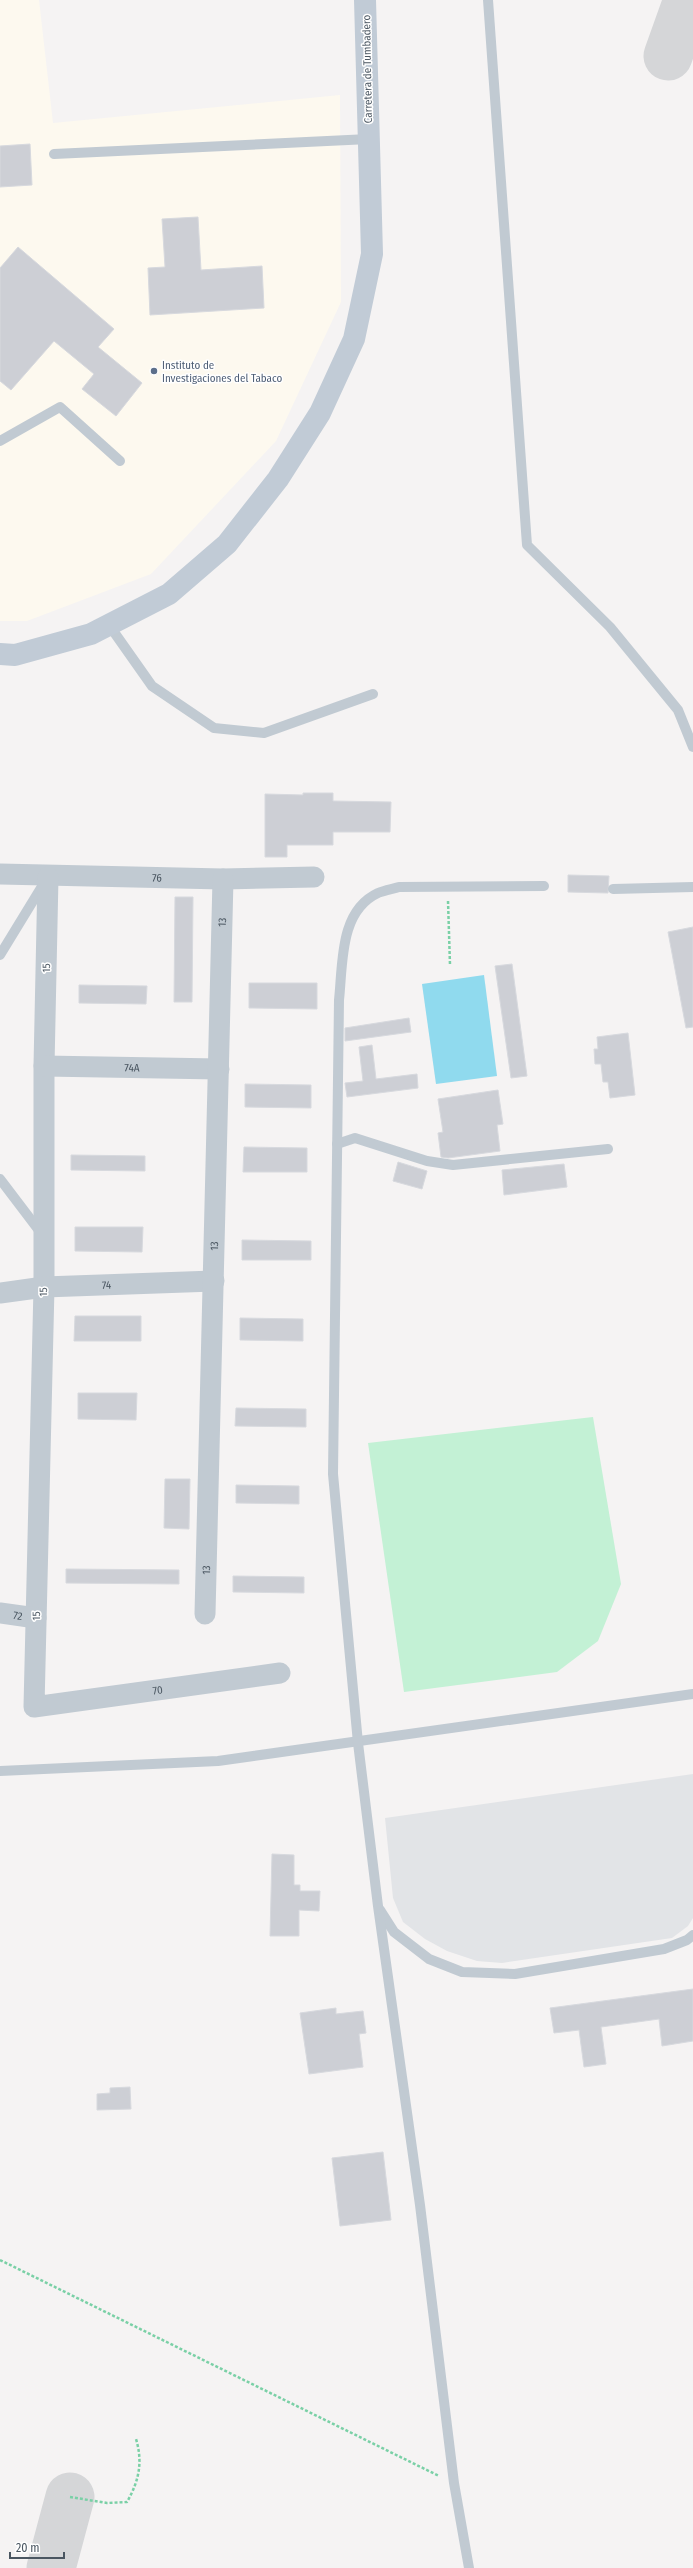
<svg xmlns="http://www.w3.org/2000/svg" width="693" height="2568" font-family="'Fira Sans Condensed',sans-serif">
<rect width="100%" height="100%" fill="#f5f3f3"/>
<polygon fill="#fdf9ef" points="0,0 39,0 53,123 340,95 341,302 276,441 151,574 27,621 0,621"/>
<polygon fill="#e2e4e7" points="693,1774 693,1918 688,1926 672,1938 502,1963 477,1961 447,1951 425,1939 403,1922 393,1898 385,1818"/>
<polygon fill="#c3f1d5" points="593,1417 621,1584 598,1641 557,1672 404,1692 368,1443"/>
<polygon fill="#90daee" points="484,975 497,1076 436,1084 422,984"/>
<g fill="none" stroke-linecap="round" stroke-linejoin="round">
<g stroke="#d5d6d8" stroke-width="49">
<polyline points="668,56 688,0"/>
<polyline points="51,2568 70,2497"/>
</g>
</g>
<g fill="#cdcfd5" stroke="#d7d9de">
<polygon points="30,144 32,185 0,187 0,146"/>
<polygon points="198,217 201,270 262,266 264,308 150,315 148,268 165,267 162,219"/>
<polygon points="18,247 114,329 98,347 142,383 116,416 82,389 94,374 54,341 11,390 0,381 0,268"/>
<polygon points="303,793 333,793 333,801 391,802 390,832 333,832 333,845 287,845 287,857 265,857 265,794 303,795"/>
<polygon points="568,875 609,876 608,893 568,892"/>
<polygon points="175,897 193,897 192,1002 174,1002"/>
<polygon points="693,927 693,1027 686,1028 668,932"/>
<polygon points="512,964 527,1076 511,1078 495,966"/>
<polygon points="249,983 317,983 317,1009 249,1008"/>
<polygon points="79,985 147,986 146,1004 79,1003"/>
<polygon points="409,1018 411,1032 345,1041 345,1028"/>
<polygon points="628,1033 635,1095 610,1098 608,1082 603,1082 601,1064 595,1064 594,1049 598,1049 597,1037"/>
<polygon points="372,1045 376,1079 417,1074 418,1088 347,1097 345,1083 363,1081 359,1047"/>
<polygon points="245,1084 311,1085 311,1108 245,1107"/>
<polygon points="498,1090 503,1124 497,1125 500,1151 448,1158 441,1157 438,1133 443,1132 438,1099"/>
<polygon points="244,1147 307,1148 307,1172 243,1172"/>
<polygon points="71,1155 145,1156 145,1171 71,1170"/>
<polygon points="398,1162 427,1171 422,1189 393,1181"/>
<polygon points="564,1164 567,1187 504,1195 502,1170"/>
<polygon points="75,1227 143,1227 142,1252 75,1251"/>
<polygon points="242,1240 311,1241 311,1260 242,1260"/>
<polygon points="75,1316 141,1316 141,1341 74,1341"/>
<polygon points="240,1318 303,1319 303,1341 240,1340"/>
<polygon points="78,1393 137,1393 136,1420 78,1419"/>
<polygon points="236,1408 306,1409 306,1427 235,1426"/>
<polygon points="165,1479 190,1479 189,1529 164,1528"/>
<polygon points="236,1485 299,1486 299,1504 236,1503"/>
<polygon points="66,1569 179,1570 179,1584 66,1583"/>
<polygon points="233,1576 304,1577 304,1593 233,1592"/>
<polygon points="272,1854 294,1855 294,1885 300,1885 300,1891 320,1891 319,1911 299,1910 299,1936 270,1936"/>
<polygon points="693,1989 693,2041 662,2046 659,2019 601,2027 606,2064 584,2067 579,2030 554,2033 550,2008"/>
<polygon points="336,2008 336,2014 363,2011 366,2033 359,2034 363,2067 309,2074 300,2013"/>
<polygon points="130,2087 131,2109 97,2110 97,2094 110,2093 110,2088"/>
<polygon points="383,2152 391,2220 340,2226 332,2158"/>
</g>
<g fill="none" stroke-linecap="round" stroke-linejoin="round">
<g stroke="#7ad0a6" stroke-width="2.5" stroke-dasharray="3 2" stroke-linecap="butt">
<polyline points="448,901 450,965"/>
<polyline points="0,2260 439,2476"/>
<path d="M 70,2497 L 107,2503 L 127,2502 C 139,2481 143,2462 136,2439"/>
</g>
<g stroke="#c1cad2" stroke-width="10">
<polyline points="488,0 527,545 610,627 678,710 693,747"/>
<polyline points="54,154 369,139"/>
<polyline points="0,441 60,407 120,461"/>
<polyline points="109,625 152,686 214,728 264,733 373,694"/>
<polyline points="613,889 693,887"/>
<polyline points="0,955 44,883"/>
<polyline points="337,1144 355,1138 427,1161 453,1165 608,1149"/>
<polyline points="0,1179 41,1233"/>
<polyline points="0,1771 218,1761 693,1694"/>
<polyline points="380,1910 394,1932 429,1959 462,1972 515,1974 664,1949 687,1940 693,1935"/>
<path d="M 469,2568 L 454,2483 L 420,2205 L 378,1906 L 358,1743 L 333,1474 L 339,1000 C 343,964 339,911 378,893 C 385,890 393,889 399,887 L 544,886"/>
</g>
<g stroke="#c1cad2" stroke-width="21">
<path id="s1" d="M 0,874 L 223,879 L 314,877"/>
<path id="s2" d="M 48,877 L 44,1066 L 44,1287 L 34,1707 L 280,1673"/>
<path id="s3" d="M 44,1066 L 219,1069"/>
<path id="s4" d="M 0,1293 L 44,1287 L 214,1281"/>
<path id="s5" d="M 0,1613 L 36,1618"/>
<path id="s6" d="M 205,1614 L 223,879"/>
</g>
<polyline stroke="#c1cbd6" stroke-width="22" points="0,654 15,655 91,634 169,594 227,544 278,479 320,413 354,339 372,254 365,0"/>
</g>
<circle fill="#5c6f8a" stroke="#fff" stroke-width="1.5" cx="154" cy="371" r="4"/>
<g text-anchor="middle" stroke-width="3" stroke-linejoin="round" paint-order="stroke">
<g font-size="11" fill="#4a5661" stroke="#fff">
<text transform="translate(367 69) rotate(-91)" y="4">Carretera de Tumbadero</text>
<text dy="4" stroke="none"><textPath href="#s1" startOffset="157">76</textPath></text>
<text dy="4" stroke="none"><textPath href="#s6" startOffset="692">13</textPath></text>
<text transform="translate(46 968) rotate(-89)" y="4">15</text>
<text dy="4" stroke="none"><textPath href="#s3" startOffset="88">74A</textPath></text>
<text dy="4" stroke="none"><textPath href="#s6" startOffset="368">13</textPath></text>
<text dy="4" stroke="none"><textPath href="#s4" startOffset="107">74</textPath></text>
<text transform="translate(43 1292) rotate(-89)" y="4">15</text>
<text dy="4" stroke="none"><textPath href="#s6" startOffset="44">13</textPath></text>
<text dy="4" stroke="none"><textPath href="#s5" startOffset="18">72</textPath></text>
<text transform="translate(36 1616) rotate(-89)" y="4">15</text>
<text dy="4" stroke="none"><textPath href="#s2" startOffset="955">70</textPath></text>
</g>
<g font-size="11" fill="#4e5e75" stroke="#fff" text-anchor="start">
<text x="162" y="369">Instituto de<tspan x="162" dy="13">Investigaciones del Tabaco</tspan></text>
</g>
</g>
<path d="M10 2552v6h54v-6" fill="none" stroke="#4a5661" stroke-width="2"/>
<text x="16" y="2552" font-size="12" fill="#4a5661" stroke="#ffffff" stroke-width="3" paint-order="stroke">20 m</text>
</svg>
